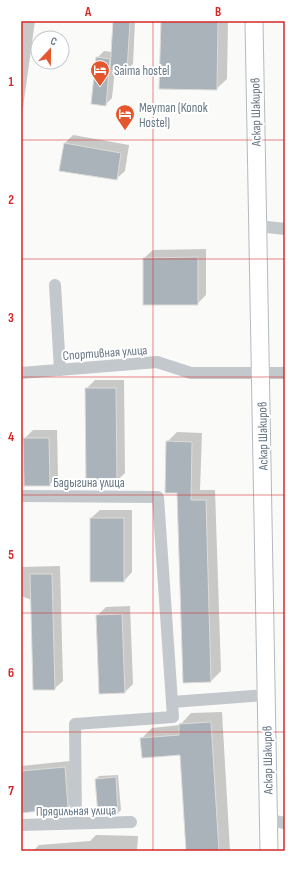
<svg xmlns="http://www.w3.org/2000/svg" width="306" height="872" font-family="'Sofia Sans Condensed',sans-serif">
<rect width="100%" height="100%" fill="#fafaf8"/>
<g fill="#0003">
<polygon points="21,21 35,21 21,122"/>
<polygon points="114,21 135,21 133,64 127,70 115,69 112,98 105,105 97,58 104,51 112,52"/>
<polygon points="162,21 228,21 227,79 216,89"/>
<polygon points="73,135 129,145 125,171 116,179 64,144"/>
<polygon points="206,249 206,295 197,304 144,258 153,250"/>
<polygon points="95,380 124,380 125,473 116,482 86,389"/>
<polygon points="33,430 57,430 58,476 49,485 24,439"/>
<polygon points="177,432 202,433 200,490 215,490 221,671 211,681 178,492 167,442"/>
<polygon points="100,510 132,510 132,572 124,581 91,518"/>
<polygon points="60,566 63,681 54,689 32,600 21,596 21,567"/>
<polygon points="130,606 133,684 125,692 97,616 106,607"/>
<polygon points="222,712 230,851 187,851 181,754 141,739 152,728 180,725 191,713"/>
<polygon points="70,761 74,801 68,807 21,812 21,766"/>
<polygon points="118,775 121,810 118,813 96,779 99,776"/>
<polygon points="96,835 138,836 137,851 33,851 39,845 90,841"/>
</g>
<g fill="#aab3b9" stroke="#dcdcda">
<polygon points="113,21 130,22 127,71 110,70"/>
<polygon points="161,21 218,21 217,90 159,89"/>
<polygon points="96,57 110,59 106,106 91,104"/>
<polygon points="64,143 121,153 117,180 59,171"/>
<polygon points="198,257 198,305 143,305 143,258"/>
<polygon points="85,388 116,388 117,483 86,483"/>
<polygon points="23,438 49,438 50,486 24,486"/>
<polygon points="166,441 192,442 191,500 206,500 211,682 183,683 177,493 165,493"/>
<rect x="90" y="518" width="34" height="64"/>
<polygon points="30,574 52,574 55,690 33,690"/>
<polygon points="122,614 125,693 99,694 96,615"/>
<polygon points="211,722 219,851 186,851 180,755 142,758 140,738 179,735 179,724"/>
<polygon points="65,767 68,808 21,813 21,771"/>
<polygon points="116,777 118,814 98,815 95,779"/>
</g>
<g fill="none" stroke-linecap="round" stroke-linejoin="round">
<defs>
<polyline id="secondary" points="254,21 269,851"/>
</defs>
<use href="#secondary" stroke="#b3babf" stroke-width="19"/>
<g stroke="#c3c8cc" stroke-width="12">
<polyline points="258,226 285,229"/>
<polyline points="55,285 60,370"/>
<polyline points="21,373 157,362 191,373 285,373"/>
<polyline points="21,496 158,497 173,717 75,724 76,823"/>
<polyline points="172,702 266,695"/>
<polyline points="269,820 285,823"/>
<polyline points="21,825 131,822"/>
</g>
<use href="#secondary" stroke="#fff" stroke-width="17"/>
</g>
<path fill="none" stroke="#d62828" stroke-width="1" stroke-opacity="0.55" d="M 153,21 L 153,851M 21,140 L 285,140M 21,259 L 285,259M 21,377 L 285,377M 21,495 L 285,495M 21,613 L 285,613M 21,732 L 285,732"/>
<defs>
<symbol id="hotel-pin" viewBox="-11 -11 22 30"><path d="M0 17L-7.5 6A9.5 9.5 0 1 1 7.5 6Z" fill="#e4572e" stroke="#fff"/><path d="M-6-4.5h1.5V1H6V5H4.5V3h-9V5H-6ZM-4 0a1.8 1.8 0 1 1 3.6 0ZM.5 0V-2.5h3Q6-2.5 6 0Z" fill="#fff"/></symbol>
</defs>
<g fill-rule="evenodd">
<use href="#hotel-pin" x="89" y="59" width="22" height="30"/>
<use href="#hotel-pin" x="114" y="103" width="22" height="30"/>
</g>
<g text-anchor="middle" stroke-width="4" stroke-linejoin="round" paint-order="stroke">
<g font-size="13" fill="#657683" stroke="#fff" text-anchor="start">
<text x="114" y="75">Saima hostel</text>
<text x="139" y="112">Meyman (Konok<tspan x="139" dy="15">Hostel)</tspan></text>
</g>
<g font-size="13" fill="#657683" stroke="#fff">
<text transform="translate(255 112) rotate(-91)" y="5">Аскар Шакиров</text>
<text transform="translate(105 352) rotate(-4)" y="5">Спортивная улица</text>
<text transform="translate(262 436) rotate(-91)" y="5">Аскар Шакиров</text>
<text x="89" y="487">Бадыгина улица</text>
<text transform="translate(267 760) rotate(-91)" y="5">Аскар Шакиров</text>
<text transform="translate(76 810) rotate(-1)" y="5">Прядильная улица</text>
</g>
</g>
<rect width="306" height="872" fill="none" stroke="#ffffff" stroke-width="44"/>
<g transform="translate(50 50) rotate(22)"><circle r="19" fill="#ffffff" stroke="#c1c8cd"/>
<path d="M0-3L7 15L0 10L-7 15Z" fill="#e4572e"/>
<text y="-6" font-size="11" font-weight="bold" text-anchor="middle" fill="#657683">С</text>
</g>
<rect x="22" y="22" width="262" height="828" fill="none" stroke="#d62828" stroke-width="1.5"/>
<g font-size="13" text-anchor="middle" font-weight="bold" fill="#d62828">
<text x="88" y="16">A</text>
<text x="218" y="16">B</text>
<text x="11" y="86">1</text>
<text x="11" y="204">2</text>
<text x="11" y="322">3</text>
<text x="11" y="441">4</text>
<text x="11" y="559">5</text>
<text x="11" y="677">6</text>
<text x="11" y="795">7</text>
</g>
</svg>
